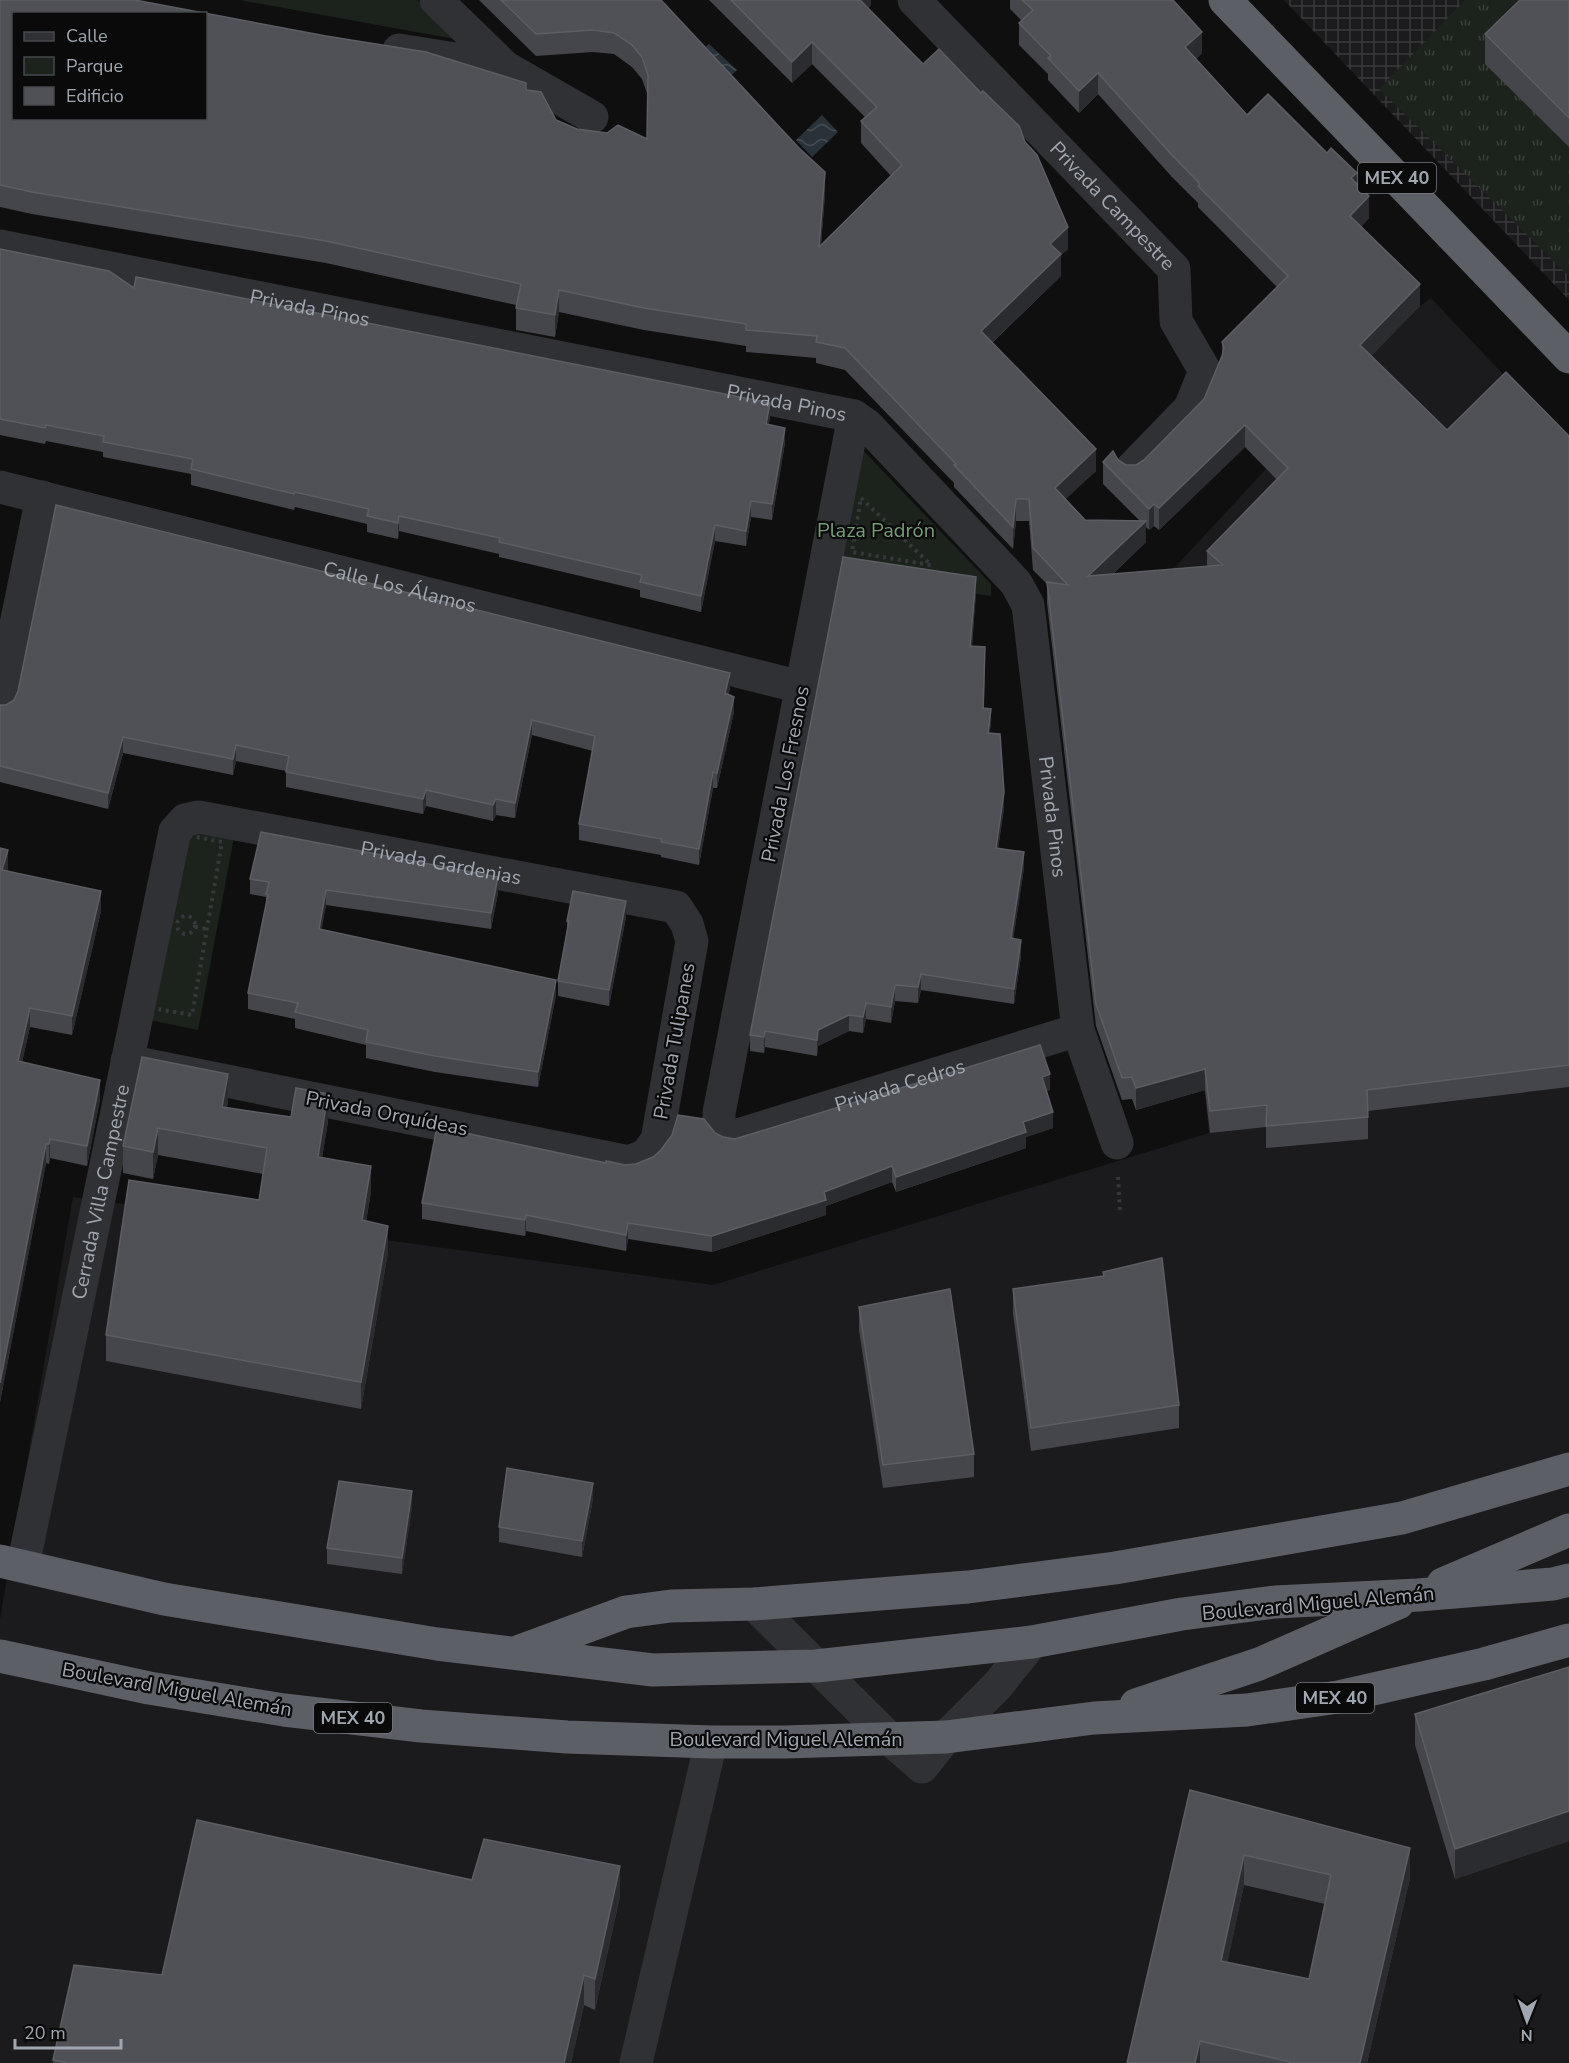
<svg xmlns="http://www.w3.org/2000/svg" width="1569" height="2063" font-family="'Nunito Sans',sans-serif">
<defs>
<pattern id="industrial-grid" width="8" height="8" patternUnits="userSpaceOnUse" patternTransform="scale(1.5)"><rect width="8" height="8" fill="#1b1b1d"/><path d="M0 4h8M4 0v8" fill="none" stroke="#39393b"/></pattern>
<pattern id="grass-tufts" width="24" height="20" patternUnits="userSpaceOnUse" patternTransform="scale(1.5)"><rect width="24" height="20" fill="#1c231c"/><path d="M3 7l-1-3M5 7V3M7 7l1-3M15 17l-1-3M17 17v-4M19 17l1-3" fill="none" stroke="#3a403b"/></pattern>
<pattern id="water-waves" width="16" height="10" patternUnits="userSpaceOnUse" patternTransform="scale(1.5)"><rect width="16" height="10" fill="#293238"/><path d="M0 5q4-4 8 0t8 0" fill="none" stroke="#454d52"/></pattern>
</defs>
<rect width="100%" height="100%" fill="#0f0f10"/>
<polygon fill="#1b1b1d" points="1431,298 1569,444 1569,2063 0,2063 0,1619 73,1197 713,1285 1209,1133 1151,593 1370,357 1420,306"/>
<polygon fill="url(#industrial-grid)" points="1284,0 1569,0 1569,300"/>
<polygon fill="url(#grass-tufts)" points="1465,0 1551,0 1569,147 1569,276 1379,89"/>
<g fill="#1c231c">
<polygon points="240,0 417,0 460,40"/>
<polygon points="857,444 991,584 991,596 822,570"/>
<polygon points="173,827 235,832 198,1030 145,1019"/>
</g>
<g fill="url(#water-waves)">
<polygon points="709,44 737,70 721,85 694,56"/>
<polygon points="822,115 838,132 812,157 796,140"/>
</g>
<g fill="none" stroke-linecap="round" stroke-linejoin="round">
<g stroke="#36383c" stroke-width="4" stroke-dasharray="3 4.5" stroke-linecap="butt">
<polygon points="861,498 931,565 852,552"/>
<polygon points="182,834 222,842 192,1015 151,1008"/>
<circle cx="186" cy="925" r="9"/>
<polyline points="195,927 208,929"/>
<polyline points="1118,1177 1120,1212"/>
</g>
<g stroke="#303135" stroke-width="33">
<polyline points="436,0 505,67 592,117"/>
<path id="s1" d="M 914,0 L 1174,269 L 1176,321 L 1205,371 L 1190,408 L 1131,469"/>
<polyline points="399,50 505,67"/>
<path id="s2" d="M 0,246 L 854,416 L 867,425 L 1016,583 L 1028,605 L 1078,1030 L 1117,1143"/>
<path id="s3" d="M 854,416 L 719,1113 L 719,1122 L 723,1132 L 731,1136 L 741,1134 L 1078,1030"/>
<path id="s4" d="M 0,487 L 801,687"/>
<polyline points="0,703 42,497"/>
<path id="s5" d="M 23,1566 L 175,831 L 185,820 L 199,817 L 676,907 L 687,924 L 692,941 L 657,1140 L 646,1155 L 629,1162 L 127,1061"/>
<polyline points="754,1604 890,1739 922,1767 946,1737 998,1685 1032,1642"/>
<polyline points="636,2063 711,1742"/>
</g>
<g stroke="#5c6066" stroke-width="33">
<polyline points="1225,0 1569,357"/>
<polyline points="0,1561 164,1599 437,1644 653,1670 816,1666 1032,1642 1182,1614 1275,1602 1418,1595 1553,1584 1569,1580"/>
<polyline points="1443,1584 1569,1530"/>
<polyline points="520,1651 626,1612 671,1606 754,1604 968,1587 1115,1568 1402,1518 1569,1469"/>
<polyline points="0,1656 149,1688 284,1710 421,1726 567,1737 711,1742 785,1742 946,1737 1094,1718 1247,1710 1338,1697 1484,1664 1569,1640"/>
<polyline points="1136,1705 1259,1664 1398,1603"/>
</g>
</g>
<g fill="#45464b" fill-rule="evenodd">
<path d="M 0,0 L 526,90 L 556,120 L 577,129 L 647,139 L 648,96 L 642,79 L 632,67 L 614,54 L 593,52 L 536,56 L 479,0 L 661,0 L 825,194 L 821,245 L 891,176 L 861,143 L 861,121 L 865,117 L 812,64 L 792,83 L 709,0 L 871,0 L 871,5 L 868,8 L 923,64 L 1025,142 L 1068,249 L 1061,255 L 1061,276 L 992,343 L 1096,471 L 1065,499 L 1085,520 L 1140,521 L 1103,484 L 1103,462 L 1118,460 L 1126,465 L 1136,465 L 1144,460 L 1204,399 L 1222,357 L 1222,342 L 1277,287 L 1198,207 L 1198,203 L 1171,176 L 1098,94 L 1079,113 L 1048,80 L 1048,74 L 1019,45 L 1019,23 L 1022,21 L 1010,9 L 1010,0 L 1173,0 L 1202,53 L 1196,59 L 1247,115 L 1357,184 L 1369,218 L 1361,227 L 1420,306 L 1371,356 L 1447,430 L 1569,436 L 1569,1087 L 1368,1111 L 1368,1139 L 1266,1148 L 1266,1127 L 1210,1133 L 1205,1090 L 1136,1110 L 1132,1099 L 1122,1100 L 1096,1026 L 1047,603 L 1047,584 L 1033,570 L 1029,521 L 1016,521 L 1013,549 L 954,487 L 954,483 L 845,370 L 816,363 L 816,358 L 746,352 L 746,346 L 644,330 L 559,312 L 555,337 L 516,330 L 516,305 L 326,263 L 32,214 L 0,207 ZM 1245,447 L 1277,480 L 1207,551 L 1207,566 L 1113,574 L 1146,542 L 1146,527 L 1149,530 L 1154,526 L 1159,530 Z"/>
<polygon points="1569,0 1569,147 1485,64 1485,34"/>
<polygon points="0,249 134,288 770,418 768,424 785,443 772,520 751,517 746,546 715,541 701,612 640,597 640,590 499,557 499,554 399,531 398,539 367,532 367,524 295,507 294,510 191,485 191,474 103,457 103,452 46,441 45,444 0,435"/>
<polygon points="976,593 972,646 985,663 984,708 991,724 989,733 1004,808 998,848 1024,868 1013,939 1021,956 1014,1004 921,990 918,1003 895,1001 891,1023 866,1019 863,1033 849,1031 818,1046 817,1056 765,1047 764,1053 750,1051 750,1035"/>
<polygon points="730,689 728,695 734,712 717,788 713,788 699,865 661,857 661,855 579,840 579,824 593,751 532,735 515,818 496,815 493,821 426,806 423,814 286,787 286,771 236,761 233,775 123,753 108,809 0,782 0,705"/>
<polygon points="0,848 8,869 7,871 101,911 72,1035 30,1027 22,1062 100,1099 87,1166 50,1158 49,1164 46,1163 0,1402"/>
<polygon points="250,879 498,893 491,929 326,905 321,929 556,995 538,1087 435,1072 366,1058 366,1045 295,1028 295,1019 248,1009 248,993 266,904 266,897 250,894"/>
<polygon points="626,917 609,1006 558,996 558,981 567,930 567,921"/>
<polygon points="142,1057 228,1100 227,1108 291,1117 328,1121 322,1158 371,1192 366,1221 388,1252 361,1409 106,1361 106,1335 259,1200 263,1174 158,1155 153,1179 123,1173 123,1146"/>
<polygon points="1050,1090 1047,1091 1053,1128 1026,1137 1026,1148 896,1192 892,1182 826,1206 826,1215 712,1252 628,1239 626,1251 526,1231 525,1236 422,1219 422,1203 606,1163 625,1165 636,1164 715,1133 723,1137 735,1139"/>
<polygon points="1013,1289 1179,1405 1179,1428 1031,1451 1013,1313"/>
<polygon points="859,1307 974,1454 974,1477 883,1488 859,1330"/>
<polygon points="593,1499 582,1557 499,1542 499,1527"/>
<polygon points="412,1507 402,1574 327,1564 327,1548"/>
<polygon points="1569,1667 1569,1841 1455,1879 1415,1745 1415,1714"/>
<path d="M 1190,1790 L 1410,1878 L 1367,2063 L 1127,2063 ZM 1244,1885 L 1325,1904 L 1309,1979 L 1227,1963 Z"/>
<polygon points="472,1880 620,1896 595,2010 584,2005 571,2063 53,2063 53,2060 162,1975"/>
</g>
<g fill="#2b2c2f">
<polygon points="857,0 871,0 871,5 857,19"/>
<polygon points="1202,32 1202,53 1185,69 1185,47"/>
<polygon points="812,42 812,64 792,83 792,62"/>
<polygon points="1098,73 1098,94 1079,113 1079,91"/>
<polygon points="825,172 825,194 819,268 819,247"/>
<polygon points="1357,173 1357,195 1351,178"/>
<polygon points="1369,196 1369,218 1350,238 1350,216"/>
<polygon points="1068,227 1068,249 1061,255 1061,276 981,353 981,331 1050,244"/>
<polygon points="1420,284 1420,306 1360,367 1360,345"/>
<polygon points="559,290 559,312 555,337 555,315"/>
<polygon points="770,403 770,418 766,440 766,424"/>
<polygon points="1245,425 1245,447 1159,530 1159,508"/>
<polygon points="785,428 785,443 772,520 772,504"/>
<polygon points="1096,449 1096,471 1055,509 1055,488"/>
<polygon points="1016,499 1016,521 1013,549 1013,527"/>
<polygon points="751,501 751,517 746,546 746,531"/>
<polygon points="1154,504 1154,526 1149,530 1149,509"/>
<polygon points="399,516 399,531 398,539 398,523"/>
<polygon points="1146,521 1146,542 1088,598 1088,576"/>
<polygon points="715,525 715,541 701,612 701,596"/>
<polygon points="976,577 976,593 970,662 970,646"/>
<polygon points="730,673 730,689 725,709 725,693"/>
<polygon points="734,697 734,712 717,788 717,773"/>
<polygon points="991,709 991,724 988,749 988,733"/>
<polygon points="532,720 532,735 515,818 515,803"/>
<polygon points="123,737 123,753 108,809 108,793"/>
<polygon points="236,745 236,761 233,775 233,759"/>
<polygon points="713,772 713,788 699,865 699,849"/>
<polygon points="426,790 426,806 423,814 423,799"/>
<polygon points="1004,792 1004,808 996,864 996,848"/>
<polygon points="496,799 496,815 493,821 493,805"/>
<polygon points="8,850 8,869 2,889 2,870"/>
<polygon points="1024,852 1024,868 1011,954 1011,938"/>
<polygon points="498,877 498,893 491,929 491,913"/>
<polygon points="326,890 326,905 319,945 319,929"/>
<polygon points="101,891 101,911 72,1035 72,1016"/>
<polygon points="626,901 626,917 609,1006 609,990"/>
<polygon points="1021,940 1021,956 1014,1004 1014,989"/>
<polygon points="921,974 921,990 918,1003 918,987"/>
<polygon points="556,980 556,995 538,1087 538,1072"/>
<polygon points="895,985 895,1001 891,1023 891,1007"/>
<polygon points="866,1003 866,1019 863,1033 863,1017"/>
<polygon points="30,1008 30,1027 18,1080 18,1061"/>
<polygon points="849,1015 849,1031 818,1046 817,1056 817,1040 818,1030"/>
<polygon points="765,1031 765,1047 764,1053 764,1037"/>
<polygon points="1205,1069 1205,1090 1136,1110 1136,1088"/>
<polygon points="228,1074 228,1100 222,1134 222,1107"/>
<polygon points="1050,1074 1050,1090 1042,1093 1042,1077"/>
<polygon points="100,1080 100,1099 87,1166 87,1146"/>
<polygon points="328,1094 328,1121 318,1184 318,1157"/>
<polygon points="1053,1112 1053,1128 1026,1137 1026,1148 896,1192 896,1177 1023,1122"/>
<polygon points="158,1128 158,1155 153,1179 153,1152"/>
<polygon points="50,1139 50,1158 49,1164 49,1144"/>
<polygon points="46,1144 46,1163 0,1402 0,1383"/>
<polygon points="371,1166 371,1192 362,1247 362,1220"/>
<polygon points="892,1166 892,1182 826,1206 826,1215 712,1252 712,1236 824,1192"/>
<polygon points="526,1215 526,1231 525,1236 525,1220"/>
<polygon points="628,1223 628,1239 626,1251 626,1235"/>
<polygon points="388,1226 388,1252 361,1409 361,1382"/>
<polygon points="593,1483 593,1499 582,1557 582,1541"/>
<polygon points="412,1491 412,1507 402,1574 402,1558"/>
<polygon points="1569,1811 1569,1841 1455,1879 1455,1849"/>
<polygon points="1410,1848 1410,1878 1367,2063 1360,2063"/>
<polygon points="1244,1855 1244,1885 1221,1992 1221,1961"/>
<polygon points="620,1866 620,1896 595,2010 595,1979"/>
<polygon points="584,1975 584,2005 571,2063 564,2063"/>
<polygon points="1200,2041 1200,2063 1195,2063"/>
</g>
<g fill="#4f5156" stroke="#5c5e64" stroke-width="1.5" fill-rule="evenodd">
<path d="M 0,0 L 135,0 L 326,36 L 426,52 L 526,83 L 526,90 L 541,92 L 556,120 L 577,129 L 607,133 L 618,125 L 647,139 L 648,75 L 642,57 L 632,45 L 614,33 L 593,30 L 536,34 L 501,0 L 661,0 L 799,148 L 825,172 L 819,247 L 902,165 L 861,121 L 877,107 L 812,42 L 792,62 L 731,0 L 860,0 L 923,64 L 939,49 L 981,93 L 983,91 L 1019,126 L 1025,142 L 1037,155 L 1068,227 L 1050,244 L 1061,254 L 981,331 L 1096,449 L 1055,488 L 1085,520 L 1146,521 L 1088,576 L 1223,565 L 1207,551 L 1288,468 L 1245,425 L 1159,508 L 1154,504 L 1149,509 L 1103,462 L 1113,451 L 1118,460 L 1126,465 L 1136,465 L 1144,460 L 1204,399 L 1222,356 L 1224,348 L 1222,342 L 1288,276 L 1198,186 L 1200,184 L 1171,154 L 1098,73 L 1079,91 L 1048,58 L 1051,56 L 1019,23 L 1033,10 L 1022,0 L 1173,0 L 1202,32 L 1185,47 L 1247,115 L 1268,94 L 1327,153 L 1331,148 L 1357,173 L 1351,178 L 1369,196 L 1350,216 L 1420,284 L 1360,345 L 1447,430 L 1506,372 L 1569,436 L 1569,1065 L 1367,1090 L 1368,1117 L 1266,1126 L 1267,1105 L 1210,1111 L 1205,1069 L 1136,1088 L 1132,1077 L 1122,1078 L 1096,1004 L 1047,582 L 1068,585 L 1033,548 L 1029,499 L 1016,499 L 1013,527 L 954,465 L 956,464 L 845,348 L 816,342 L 817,336 L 746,330 L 746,324 L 644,308 L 559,290 L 555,315 L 516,308 L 521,284 L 326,241 L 32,192 L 0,185 ZM 14,14 L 206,14 L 206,118 L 14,118 Z"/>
<polygon points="1520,0 1569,0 1569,118 1485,34"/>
<polygon points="0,249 109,271 134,288 136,277 770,403 766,424 785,428 772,504 751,501 746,531 715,525 701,596 640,582 642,575 499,542 500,538 399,516 398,523 367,516 369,509 295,492 294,494 191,469 193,459 103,442 104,436 46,425 45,428 0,419"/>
<polygon points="56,505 730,673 725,693 734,697 717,773 713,772 699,849 661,842 662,839 579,824 595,736 532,720 515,803 496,799 493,805 426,790 423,799 286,772 289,756 236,745 233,759 123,737 108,793 0,766 0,705 6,705 14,700 18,691"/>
<polygon points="843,557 976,577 970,646 985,647 983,708 991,709 988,733 1000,734 1004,792 996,848 1024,852 1011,938 1021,940 1014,989 921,974 918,987 895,985 891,1007 866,1003 863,1017 849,1015 818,1030 817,1040 765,1031 764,1037 750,1035"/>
<polygon points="261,832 498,877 491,913 326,890 319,929 556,980 538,1072 435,1056 366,1042 368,1030 295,1012 298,1003 248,993 268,895 266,894 269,882 250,879"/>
<polygon points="0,848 8,850 2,870 101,891 72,1016 30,1008 18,1061 100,1080 87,1146 50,1139 49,1144 46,1144 0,1383"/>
<polygon points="573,891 626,901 609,990 558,981 569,921 567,921"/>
<polygon points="1040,1045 1050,1074 1042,1077 1053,1112 1023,1122 1026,1132 896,1177 892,1166 824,1192 826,1200 712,1236 628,1223 626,1235 526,1215 525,1220 422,1203 437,1127 606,1163 606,1161 625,1165 636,1164 653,1157 661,1150 672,1135 678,1115 704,1119 715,1133 723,1137 735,1139"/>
<polygon points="142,1057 228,1074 222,1107 291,1117 296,1088 328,1094 318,1157 371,1166 362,1220 388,1226 361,1382 106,1335 129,1180 259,1200 267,1148 158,1128 153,1152 123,1146"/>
<polygon points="1162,1258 1179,1405 1031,1428 1013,1289 1104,1276 1103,1272"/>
<polygon points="950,1289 974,1454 883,1465 859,1307"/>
<polygon points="507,1468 593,1483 582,1541 499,1527"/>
<polygon points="339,1481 412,1491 402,1558 327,1548"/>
<polygon points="1569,1667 1569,1811 1455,1849 1415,1714"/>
<path d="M 1190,1790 L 1410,1848 L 1360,2063 L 1290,2063 L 1290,2062 L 1200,2041 L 1195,2063 L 1127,2063 ZM 1244,1855 L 1331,1875 L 1309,1979 L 1221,1961 Z"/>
<polygon points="197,1820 472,1880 484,1839 620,1866 595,1979 584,1975 564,2063 67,2063 53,2060 74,1965 162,1975"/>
</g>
<g text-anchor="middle" stroke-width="4.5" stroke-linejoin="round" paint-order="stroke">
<g fill="#0a0a0b" stroke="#74787f" stroke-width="1.5">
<rect x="1358" y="163" width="78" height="30" rx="4.5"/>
<rect x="1296" y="1683" width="78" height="30" rx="4.5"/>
<rect x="314" y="1703" width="78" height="30" rx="4.5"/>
</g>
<g font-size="18" font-weight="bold" fill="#a1a7b1">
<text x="1397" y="184">MEX 40</text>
<text x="1335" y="1704">MEX 40</text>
<text x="353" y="1724">MEX 40</text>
</g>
<g font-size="20" fill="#a1a7b1" stroke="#0a0a0b">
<text dy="7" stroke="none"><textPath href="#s1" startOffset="286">Privada Campestre</textPath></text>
<text dy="7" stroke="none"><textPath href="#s2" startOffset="316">Privada Pinos</textPath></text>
<text dy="7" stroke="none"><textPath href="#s2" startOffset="802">Privada Pinos</textPath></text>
<text dy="7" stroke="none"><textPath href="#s4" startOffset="412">Calle Los Álamos</textPath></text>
<text transform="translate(785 774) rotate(-79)" y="7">Privada Los Fresnos</text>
<text dy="7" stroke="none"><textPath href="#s2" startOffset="1342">Privada Pinos</textPath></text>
<text dy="7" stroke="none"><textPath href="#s5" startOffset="1026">Privada Gardenias</textPath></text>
<text transform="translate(674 1041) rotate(-80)" y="7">Privada Tulipanes</text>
<text dy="7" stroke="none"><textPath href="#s3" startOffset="915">Privada Cedros</textPath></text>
<text transform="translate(387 1113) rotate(11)" y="7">Privada Orquídeas</text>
<text dy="7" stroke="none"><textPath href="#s5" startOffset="382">Cerrada Villa Campestre</textPath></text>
<text transform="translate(1318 1603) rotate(-5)" y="7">Boulevard Miguel Alemán</text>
<text transform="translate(177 1689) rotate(10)" y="7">Boulevard Miguel Alemán</text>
<text x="786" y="1746">Boulevard Miguel Alemán</text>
</g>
<g font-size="20" fill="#789c78" stroke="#0a0a0b">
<text x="876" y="537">Plaza Padrón</text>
</g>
</g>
<rect x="12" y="12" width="195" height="108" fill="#0a0a0b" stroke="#46494d" stroke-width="1.5"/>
<rect x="24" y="32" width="30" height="9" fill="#303135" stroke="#46494d" stroke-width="1.5"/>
<text x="66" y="42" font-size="18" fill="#a1a7b1">Calle</text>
<rect x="24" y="57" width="30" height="18" fill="#1c231c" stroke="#46494d" stroke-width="1.5"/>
<text x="66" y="72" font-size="18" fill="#a1a7b1">Parque</text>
<rect x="24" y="87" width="30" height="18" fill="#4f5156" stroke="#46494d" stroke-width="1.5"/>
<text x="66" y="102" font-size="18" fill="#a1a7b1">Edificio</text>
<g transform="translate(1527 2021) rotate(181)" stroke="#0a0a0b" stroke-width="4.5" paint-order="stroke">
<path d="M0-4.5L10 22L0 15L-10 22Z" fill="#a1a7b1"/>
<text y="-9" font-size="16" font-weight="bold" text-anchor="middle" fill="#a1a7b1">N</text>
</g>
<path d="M15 2039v9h106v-9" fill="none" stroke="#a1a7b1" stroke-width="3"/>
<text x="24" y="2039" font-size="18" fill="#a1a7b1" stroke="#0a0a0b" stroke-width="4.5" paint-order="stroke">20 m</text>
</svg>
